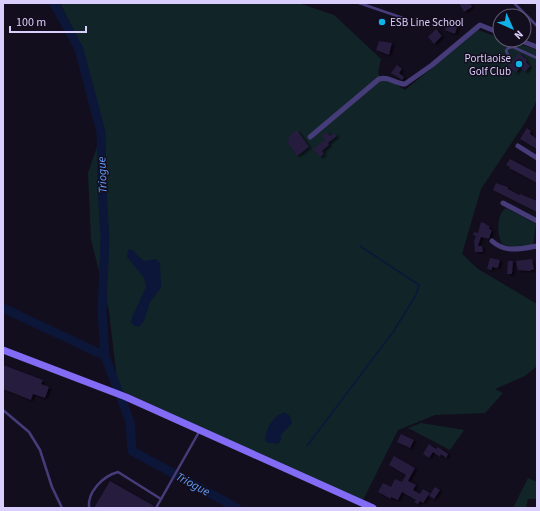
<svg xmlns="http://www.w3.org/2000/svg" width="540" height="511" font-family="'Source Sans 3',sans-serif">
<defs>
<filter id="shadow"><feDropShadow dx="2.5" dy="1.5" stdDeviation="1" flood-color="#0009"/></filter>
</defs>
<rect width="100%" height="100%" fill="#130e1e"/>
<g fill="#112528">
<polygon points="60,3 298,3 334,15 381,59 378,73 382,81 392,82 405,90 478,30 500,38 500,40 508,40 537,50 537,100 526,121 481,189 462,254 478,269 537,304 537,366 525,376 495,389 503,393 485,413 435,415 398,430 362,502 118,389 109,311 91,239 88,173 102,132 82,47"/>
<path d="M 506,208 L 536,224 L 533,245 L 516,248 L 502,244 C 497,235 496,214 506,208 Z"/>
<polygon points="421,423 464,430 450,450 408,428"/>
<polygon points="528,478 537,482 537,508 536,499 528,499 526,508 513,508"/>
</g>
<g fill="#0c1639">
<polygon points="131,249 144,261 156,259 160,263 161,288 150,302 144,321 139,327 134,326 131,322 132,317 146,287 144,278 127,257 128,250"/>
<path d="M 284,412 L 290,416 L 292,423 L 281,435 L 281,440 L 278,444 L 265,442 C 265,429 273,416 284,412 Z"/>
</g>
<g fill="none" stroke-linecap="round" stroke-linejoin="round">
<polyline stroke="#0c1639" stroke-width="1.5" points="307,446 393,332 416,295 419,285 360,246"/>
<g stroke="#0c1639" stroke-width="9">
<polyline points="54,3 79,49 101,132 102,189 105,238 102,312 105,356 130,422 132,451 237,508"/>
<polyline points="3,308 105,356"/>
</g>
</g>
<g fill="#271b3e" filter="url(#shadow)">
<polygon points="459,3 470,3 472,7 464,12"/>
<polygon points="449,18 459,22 455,34 445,30"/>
<polygon points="436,29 442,36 434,44 428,37"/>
<polygon points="379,41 392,43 389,55 376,50"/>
<polygon points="519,53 527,60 526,62 530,66 525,72 520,67 516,73 508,66"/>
<polygon points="397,65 402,69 399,73 404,77 402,80 391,73"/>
<polygon points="527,128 531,131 530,134 537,139 537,149 520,139"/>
<polygon points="297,130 309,147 297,156 287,142 290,140 288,137"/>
<polygon points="327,132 330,136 334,133 337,136 328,143 329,145 322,151 324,154 320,157 313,149 325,140 322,136"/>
<polygon points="510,159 537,173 537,183 509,168 510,167 506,165"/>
<polygon points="496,183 508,187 508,189 519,195 520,194 537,201 537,212 493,190"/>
<polygon points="481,222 487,224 486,225 490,226 489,229 492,230 489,239 481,237 478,246 482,246 483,252 475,252 474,241 476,236 473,235 474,232 478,233"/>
<polygon points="490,258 500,260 498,268 492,267 492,270 487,269"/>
<polygon points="532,259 534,269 529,271 518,270 516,261"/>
<polygon points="508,261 513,261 512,274 507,274"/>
<polygon points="3,365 43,380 41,384 49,387 45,398 33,394 31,400 3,389"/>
<polygon points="401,434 414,440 410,448 397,442"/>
<polygon points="429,444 436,449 438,447 448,454 446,458 441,454 440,457 433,452 429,458 423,454"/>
<polygon points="394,456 415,468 408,481 416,485 413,490 420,494 423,489 430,493 423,503 420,501 418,504 414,502 416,500 402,492 398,500 391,497 391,499 378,492 383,483 391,487 395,479 402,482 406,475 389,465"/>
<polygon points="110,481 154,506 153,508 94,508"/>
<polygon points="435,487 440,490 434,499 429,496"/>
</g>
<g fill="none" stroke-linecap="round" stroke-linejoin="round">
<g stroke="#473c7a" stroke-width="2.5">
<polyline points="359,3 403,18"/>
<polyline points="514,3 537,26"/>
<polyline points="510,58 506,51 508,48 513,47 537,58"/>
<polyline points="3,410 29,432 40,450 52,487 62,508"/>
<path d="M 89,508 C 87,492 103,476 118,472 L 161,499"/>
<polyline points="156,508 199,432"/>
</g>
<g stroke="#473c7a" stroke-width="5">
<polyline points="519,40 537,47"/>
<path d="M 310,137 L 379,79 C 390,76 395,84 405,84 L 432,65 L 480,25 L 500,33"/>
<polyline points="518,146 537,158"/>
<polyline points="503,203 537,221"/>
<path d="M 492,241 C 505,253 521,249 537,246"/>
</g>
<polyline stroke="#836cf5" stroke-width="7" points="3,350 126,397 373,508"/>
</g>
<g fill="#10b2e7" stroke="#130e1e" stroke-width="1.5">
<circle cx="382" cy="22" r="4"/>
<circle cx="519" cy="64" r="4"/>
</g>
<g text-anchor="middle" stroke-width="3" stroke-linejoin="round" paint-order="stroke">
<g font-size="11" fill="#dacefc" stroke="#130e1e" text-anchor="start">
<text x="390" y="26">ESB Line School</text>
<text x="511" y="62" text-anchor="end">Portlaoise<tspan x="511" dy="13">Golf Club</tspan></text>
</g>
<g font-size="12" font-style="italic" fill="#649df4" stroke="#130e1e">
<text transform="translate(102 175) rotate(-92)" y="4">Triogue</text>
<text transform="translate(193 484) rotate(28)" y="4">Triogue</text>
</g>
</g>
<rect width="540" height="511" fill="none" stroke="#dacefc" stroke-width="8"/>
<g transform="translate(512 28) rotate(135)"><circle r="19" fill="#130e1e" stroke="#635b77"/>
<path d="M0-3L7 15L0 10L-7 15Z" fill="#10b2e7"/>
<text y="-6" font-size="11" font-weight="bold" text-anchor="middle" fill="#dacefc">N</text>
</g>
<path d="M10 26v6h76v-6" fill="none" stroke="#dacefc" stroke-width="2"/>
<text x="16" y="26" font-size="12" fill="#dacefc" stroke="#130e1e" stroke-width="3" paint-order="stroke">100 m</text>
</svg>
